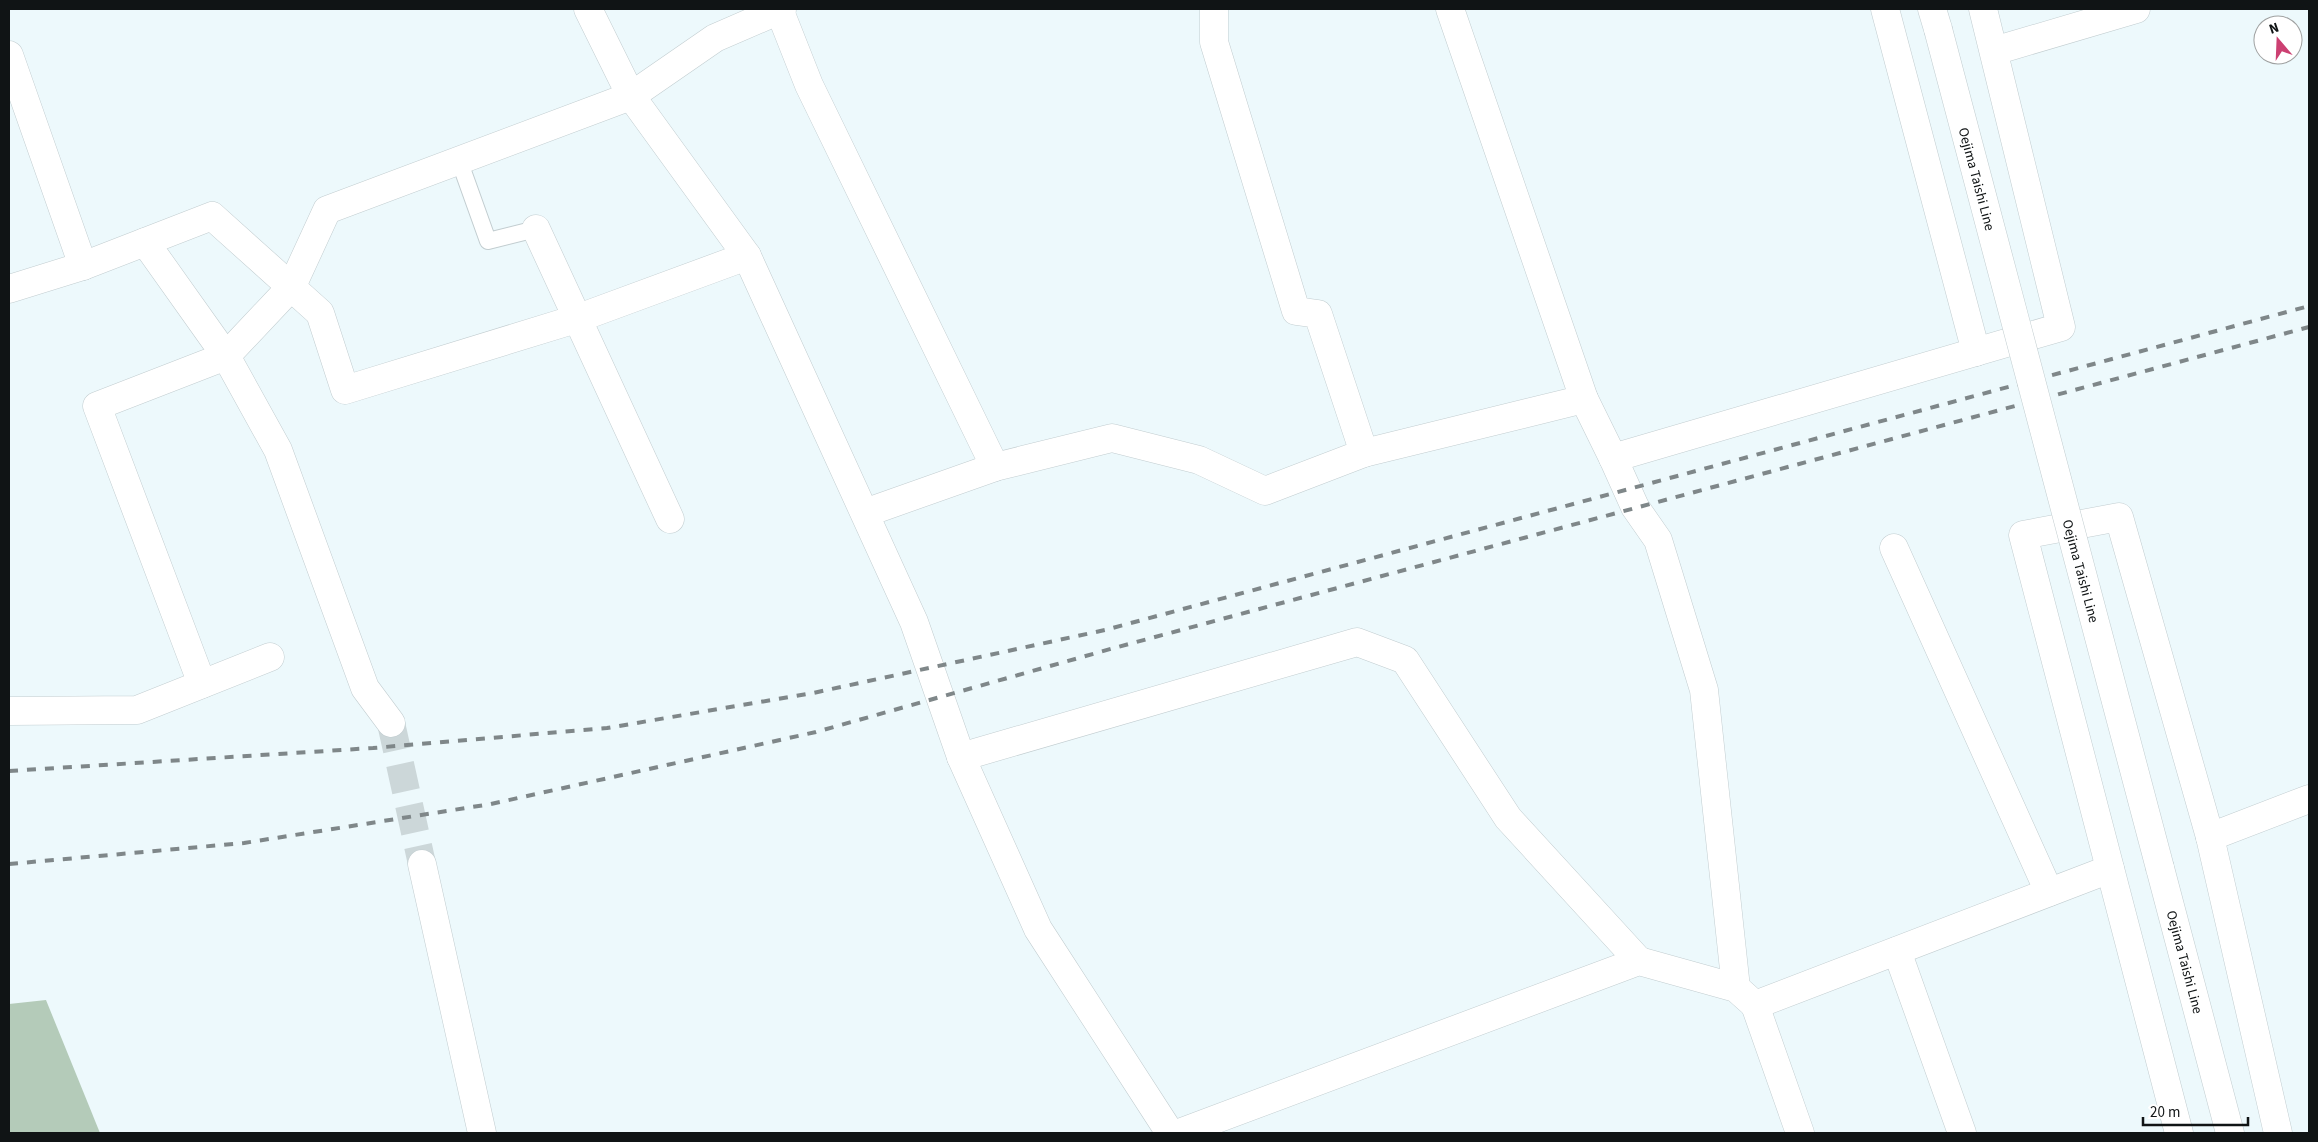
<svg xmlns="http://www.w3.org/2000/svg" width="2318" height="1142" font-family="'Source Sans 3',sans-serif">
<rect width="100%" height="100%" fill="#edf9fc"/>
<polygon fill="#b4cbb9" points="46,1000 100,1133 9,1133 9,1004"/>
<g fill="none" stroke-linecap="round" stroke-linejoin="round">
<polyline stroke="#ccd7d9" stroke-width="28" stroke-dasharray="28 14" stroke-linecap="butt" points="391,723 422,864"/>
<defs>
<polyline id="service" points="459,160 488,241 536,229"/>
<g id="minor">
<polyline points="588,9 631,96 747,256 914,622 961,757 1038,929 1170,1133"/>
<polyline points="779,9 809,85 995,467"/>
<polyline points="1214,9 1214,42 1296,311 1318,314 1364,453"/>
<polyline points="1450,9 1584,399 1613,458 1635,507 1658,540 1704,690 1736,988"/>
<polyline points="1885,9 1976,352"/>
<polyline points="1994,51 2136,9"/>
<polyline points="9,55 83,266"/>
<polyline points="536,229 670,519"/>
<polyline points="145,242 226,356 278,450 365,688 391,723"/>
<polyline points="9,289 83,266 212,216 320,313 345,390 576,319 747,256"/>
<polyline points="1613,458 2061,327 1983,9"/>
<polyline points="865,513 995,467 1112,438 1199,460 1265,491 1364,453 1584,399"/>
<polyline points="1894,548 2049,892"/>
<polyline points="202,684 97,406 226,356 292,286 327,210 631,96 715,38 782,9"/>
<polyline points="9,711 137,710 270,657"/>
<polyline points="961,757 1357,642 1405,660 1508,818 1639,961"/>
<polyline points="2210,837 2309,799"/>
<polyline points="422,864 482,1133"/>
<polyline points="1897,951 1962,1133"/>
<polyline points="1755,1005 1800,1133"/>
<polyline points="1179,1133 1639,961 1736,988 1755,1005 2110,869"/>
<polyline points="2179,1133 2023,535 2119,517 2210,837 2278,1133"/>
</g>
<g id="secondary">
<polyline points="1932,9 1938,29"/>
<polyline points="2160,868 2230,1133"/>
</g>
</defs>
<use href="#service" stroke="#c2cdd0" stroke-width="18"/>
<use href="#minor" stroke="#c2cdd0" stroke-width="29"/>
<use href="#secondary" stroke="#c2cdd0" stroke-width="29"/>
<use href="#service" stroke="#fff" stroke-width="16"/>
<use href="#minor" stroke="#fff" stroke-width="28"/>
<use href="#secondary" stroke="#fff" stroke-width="28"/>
<g stroke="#7f8789" stroke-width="4" stroke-dasharray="9 9" stroke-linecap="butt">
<polyline points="9,771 373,748 607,728 813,693 1105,630 2309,306"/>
<polyline points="9,864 244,843 491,804 816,732 1114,648 2309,327"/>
</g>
<defs>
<polyline id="secondary-bridge" points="1938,29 2160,868"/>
</defs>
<use href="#secondary-bridge" stroke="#c2cdd0" stroke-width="29" stroke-linecap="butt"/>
<use href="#secondary-bridge" stroke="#fff" stroke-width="28"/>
</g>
<g text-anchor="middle" stroke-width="5" stroke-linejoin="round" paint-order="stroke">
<g font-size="14" fill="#101415" stroke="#fff">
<text transform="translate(1977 179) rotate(75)" y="5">Oejima Taishi Line</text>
<text transform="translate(2081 571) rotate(75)" y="5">Oejima Taishi Line</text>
<text transform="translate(2185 962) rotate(75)" y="5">Oejima Taishi Line</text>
</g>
</g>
<rect width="2318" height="1142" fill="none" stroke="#101415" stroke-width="20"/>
<g transform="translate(2278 40) rotate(341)"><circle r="24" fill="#ffffff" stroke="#9fa1a1"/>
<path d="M0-4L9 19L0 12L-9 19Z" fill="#cc4072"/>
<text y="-8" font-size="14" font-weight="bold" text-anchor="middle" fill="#101415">N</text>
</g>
<path d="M2143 1117v8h105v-8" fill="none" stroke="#101415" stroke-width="2.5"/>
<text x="2150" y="1117" font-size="15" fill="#101415" stroke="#ffffff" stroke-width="4" paint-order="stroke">20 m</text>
</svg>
